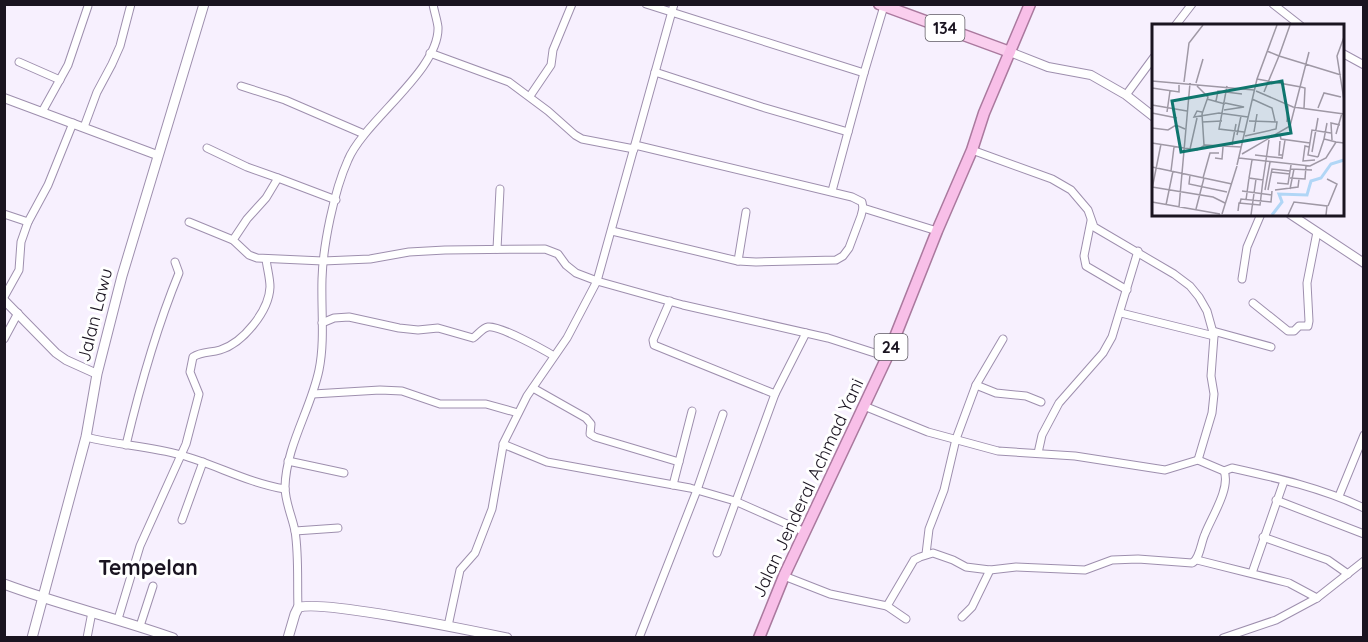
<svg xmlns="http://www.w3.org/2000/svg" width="1368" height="642" font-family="Quicksand,sans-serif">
<rect width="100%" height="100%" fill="#f7f0fe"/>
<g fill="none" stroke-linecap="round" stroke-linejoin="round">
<defs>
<g id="minor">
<polyline points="646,4 864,73"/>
<polyline points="674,4 597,281 567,338 527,396 503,444 547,462 690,488 735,501 805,532"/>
<polyline points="1273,4 1301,26"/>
<polyline points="1175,26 1192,4"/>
<polyline points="430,53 509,82 548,111 575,135 582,139 634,149"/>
<polyline points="1342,53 1364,65"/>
<polyline points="19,62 60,80"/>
<polyline points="655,72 762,107 848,132"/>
<polyline points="241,86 285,100 364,134"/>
<polyline points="1126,95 1154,57"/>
<polyline points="530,96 551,65 553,50 572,4"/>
<polyline points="42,112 68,65 88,6"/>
<polyline points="84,127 97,92 112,64 120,46 131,4"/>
<polyline points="207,148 247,167 278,178"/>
<polyline points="972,150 1052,179 1071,190 1088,210 1094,227 1174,274 1190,286 1199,297 1207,311 1214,336 1211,376 1214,394 1212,413 1198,460"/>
<polyline points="832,191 864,73 884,6"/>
<polyline points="336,200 278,178 266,198 247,219 233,240 249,255 257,258 323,261 370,259 409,252 445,250 545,249 558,254 566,265 576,273 597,281 683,305 828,338 887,357"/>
<polyline points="863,208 937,231"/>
<polyline points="4,214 28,222"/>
<polyline points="1091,221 1084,256 1086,266 1127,290"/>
<polyline points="189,222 233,240"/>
<polyline points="612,231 738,261 756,262 836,260 843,256 849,248 861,216 863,208 862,202 852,197 635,145"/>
<polyline points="497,249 500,189"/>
<polyline points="738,261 746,212"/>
<polyline points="1242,279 1247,247 1261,214"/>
<polyline points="4,297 19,270 21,242 28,222 48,185 73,123"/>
<polyline points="670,301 653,340 654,345 775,394"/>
<polyline points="1253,303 1288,331 1294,331 1299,326 1308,326 1309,321 1307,283 1317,232"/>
<polyline points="1121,313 1214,336"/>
<path d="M 322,323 L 334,318 L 349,317 L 399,328 L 418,330 L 438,328 L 473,338 C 478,335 482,328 488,327 C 499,325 544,350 554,356"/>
<polyline points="1213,331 1271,347"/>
<polyline points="4,339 18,313"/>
<polyline points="976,385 996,393 1026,396 1041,402"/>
<polyline points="533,388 586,418 591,424 590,434 595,437 679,462"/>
<polyline points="313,394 380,390 402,391 440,404 486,404 518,413"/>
<path d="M 86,437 C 117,445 149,446 181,455 C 217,465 248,483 285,489"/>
<path d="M 126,445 C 140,386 156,329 179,273 L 175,262"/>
<polyline points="1038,453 1042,435 1059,403 1103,353 1112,337 1138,251"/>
<polyline points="288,461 344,473"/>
<path d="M 1224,471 L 1232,468 C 1277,478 1322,488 1364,508"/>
<polyline points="673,485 692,411"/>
<polyline points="1339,496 1364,435"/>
<polyline points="1276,500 1364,534"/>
<polyline points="182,520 203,462"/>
<polyline points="295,531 338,528"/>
<polyline points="1263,537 1328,560 1348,574"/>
<polyline points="717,553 775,394 806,333"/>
<polyline points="926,554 929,529 944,490 956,439 976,385 1003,339"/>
<polyline points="1197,560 1289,583 1317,598"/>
<polyline points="1252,573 1284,481"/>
<path d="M 784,576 L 830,594 L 887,606 L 914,560 L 920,557 L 933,553 L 953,560 L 966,567 L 990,570 L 1016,567 L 1085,570 L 1112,560 L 1138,559 L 1192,563 C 1200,559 1201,542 1205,534 C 1211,518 1231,488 1224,471 L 1198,460 L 1165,470 L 1075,456 L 998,451 L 928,432 L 864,406"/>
<polyline points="887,606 906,619"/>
<path d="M 298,608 C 297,583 299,556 295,531 C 292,516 285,502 285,487 C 286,446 311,409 319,370 C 325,341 321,309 322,279 C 323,245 334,191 348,160 C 364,121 440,70 438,27 C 437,19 434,11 433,4"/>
<polyline points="962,617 972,607 990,570"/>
<path d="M 118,619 L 140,546 L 186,444 L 199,394 L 190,372 L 193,357 C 202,351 210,353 220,350 C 243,343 269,311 270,287 C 270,278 267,268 266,259"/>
<polyline points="140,626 153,586"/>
<polyline points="448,626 460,570 475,553 492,509 503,446"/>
<polyline points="87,638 92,612"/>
<polyline points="639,638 697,490 723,414"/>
<polyline points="1223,638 1276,620 1317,598 1364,561"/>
</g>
<g id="tertiary">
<polyline points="1010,52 1048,67 1091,75 1126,95 1154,117"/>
<polyline points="4,98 157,155"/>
<polyline points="1290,214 1364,263"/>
<polyline points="4,300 56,353 66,360 97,374"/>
</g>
<g id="secondary">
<path d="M 4,584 C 60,605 117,618 173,638"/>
<polyline points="32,638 86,437 97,374 122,276 204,4"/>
<path d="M 288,638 L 295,614 L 298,608 C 315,598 478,632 507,638"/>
</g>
<polyline id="primary" points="879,4 1010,52"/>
<polyline id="trunk" points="759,638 784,576 887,357 937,231 972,150 984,113 1030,4"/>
</defs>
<use href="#minor" stroke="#9e8fae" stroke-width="9"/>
<use href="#tertiary" stroke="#9e8fae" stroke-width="10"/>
<use href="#secondary" stroke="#9e8fae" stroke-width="11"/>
<use href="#primary" stroke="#aa799e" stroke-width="13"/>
<use href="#trunk" stroke="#aa799e" stroke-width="13"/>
<use href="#minor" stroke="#fff" stroke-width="7"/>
<use href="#tertiary" stroke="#fff" stroke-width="8"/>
<use href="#secondary" stroke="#fff" stroke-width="9"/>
<use href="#primary" stroke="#facfee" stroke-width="10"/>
<use href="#trunk" stroke="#f8bfe8" stroke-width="10"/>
</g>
<g text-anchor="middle" stroke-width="6" stroke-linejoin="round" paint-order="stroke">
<g fill="#fff" stroke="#5f5a63" stroke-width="1.5">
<rect x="925.5" y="15" width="39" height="26" rx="4.5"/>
<rect x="874.5" y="334" width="33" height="26" rx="4.5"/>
</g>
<g font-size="16" font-weight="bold" fill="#1a1420">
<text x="945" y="34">134</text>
<text x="891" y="353">24</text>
</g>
<g font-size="18" fill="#1a1420" stroke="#fff">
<text transform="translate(95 315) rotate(-76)" y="6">Jalan Lawu</text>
<text transform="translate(808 488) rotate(-65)" y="6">Jalan Jenderal Achmad Yani</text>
</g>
<g font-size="21" font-weight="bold" fill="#1a1420" stroke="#fff">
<text x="148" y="575">Tempelan</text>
</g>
</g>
<g transform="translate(1152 24)">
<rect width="192" height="192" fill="#f7f0fe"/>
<path fill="none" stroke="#b1d6f6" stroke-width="3" d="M 120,191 L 130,178 L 127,170 L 155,171 L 159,157 L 169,154 L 179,140 L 192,136"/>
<path fill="none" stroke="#9f98a5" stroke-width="1.5" d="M 138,1 L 127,32 L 189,51M 192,13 L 185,32 L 192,76M 105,55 L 149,63M 0,57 L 102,66M 32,58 L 37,19 L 51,1M 44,59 L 51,35M 45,62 L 56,73 L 50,90 L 52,121M 75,62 L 67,105 L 92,108M 149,63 L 153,64 L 152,84M 0,64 L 27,68 L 27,59M 104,67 L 141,83 L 192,90M 112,68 L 127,32 L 115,27M 55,75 L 73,80M 100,75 L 120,84 L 123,97M 64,77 L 66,67 L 90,70M 0,81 L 35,87M 166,84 L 172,69 L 189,73M 72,86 L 92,83 L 73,79M 15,88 L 18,67M 50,88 L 45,87 L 42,93 L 67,89 L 96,93M 0,89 L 25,94M 50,98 L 70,97M 135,98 L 136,80M 175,99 L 172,115 L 184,118M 0,104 L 16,106 L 24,101 L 33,105M 102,108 L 105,90M 184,110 L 190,89M 85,111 L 89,92M 128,111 L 129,115 L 158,119M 93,112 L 124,105 L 125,98 L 97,97M 180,116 L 179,99 L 188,101M 128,117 L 127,131 L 131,131M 0,119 L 45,126 L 53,121 L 89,123M 80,121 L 84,100M 157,123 L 153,122 L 151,137 L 163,136M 38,125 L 45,94M 160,128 L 166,94M 90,130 L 138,102 L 157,28M 103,131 L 130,134M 166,133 L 156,131 L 160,106 L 179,109M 166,133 L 172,115M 63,134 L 70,135 L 71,123M 87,134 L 158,142 L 174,134 L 184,118 L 192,119M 130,135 L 133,116M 100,136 L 97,154 L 111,156 L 117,116M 85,141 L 105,55 L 125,1M 0,143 L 80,160M 139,145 L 160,146M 19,147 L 22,123M 119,148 L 138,150M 38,151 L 37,160 L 75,168M 51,154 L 58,129 L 67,129M 138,154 L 153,155 L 154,142M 175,155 L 185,160 L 176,182M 125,159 L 136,160 L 139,141M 0,163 L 61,173 L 73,179M 0,165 L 9,120M 138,165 L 142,145M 113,166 L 118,138M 116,166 L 120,145 L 138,147M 123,166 L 146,163 L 147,155M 90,167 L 120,171M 94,176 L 97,154M 0,178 L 68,190M 88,179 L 89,175 L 119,178 L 120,167M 14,181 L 21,147M 27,183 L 38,59M 44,185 L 52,154M 86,187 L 87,179 L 108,181 L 111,156M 70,190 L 85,142M 99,191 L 104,155M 136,191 L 142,178 L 175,182 L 174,191"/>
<path fill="#0f766e" fill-opacity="0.15" stroke="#0f766e" stroke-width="3" d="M 130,57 L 139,109 L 29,128 L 20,77 Z"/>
<rect width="192" height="192" fill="none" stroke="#1a1420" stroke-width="3"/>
</g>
<rect width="1368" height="642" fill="none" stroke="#1a1420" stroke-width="12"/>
</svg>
